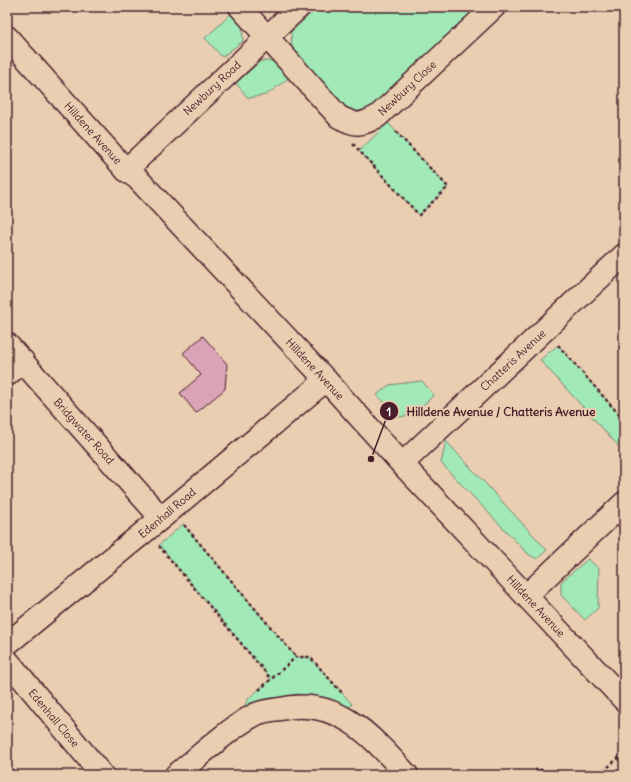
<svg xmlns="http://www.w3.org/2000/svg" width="631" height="782" font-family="Delius,sans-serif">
<rect width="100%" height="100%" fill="#eaceb1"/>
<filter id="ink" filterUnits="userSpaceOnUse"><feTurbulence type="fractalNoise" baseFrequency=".025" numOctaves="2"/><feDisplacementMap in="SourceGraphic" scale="8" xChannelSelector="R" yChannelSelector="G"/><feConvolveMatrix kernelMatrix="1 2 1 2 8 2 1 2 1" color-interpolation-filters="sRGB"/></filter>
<g filter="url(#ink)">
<g fill="#a1eab8" stroke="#768472">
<polygon points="318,7 477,7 373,108 356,111 344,106 292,51 291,32"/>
<polygon points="231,14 242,25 243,41 222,57 205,38"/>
<polygon points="261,61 274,61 290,77 266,95 248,98 236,83"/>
<polygon points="388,123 448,187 419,215 359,151"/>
<polygon points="558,345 624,420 624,452 540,360"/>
<polygon points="422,381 434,395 412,415 399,417 377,395 389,385"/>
<polygon points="446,441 547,550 537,559 528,554 441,463"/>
<polygon points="183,524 296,657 310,657 352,704 348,709 324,700 297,694 266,701 243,708 249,698 271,679 159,545"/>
<polygon points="588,559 599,569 598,608 585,620 561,595 561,582"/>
</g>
<polygon fill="#dba3b7" stroke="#4a1f2b" points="203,336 227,364 225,389 196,413 180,393 201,375 183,353"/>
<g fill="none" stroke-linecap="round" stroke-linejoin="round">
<defs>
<g id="minor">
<path d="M 240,7 L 339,117 C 358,126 359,126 378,116 L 494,7"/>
<polyline points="126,170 299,7"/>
<polyline points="7,344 161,518"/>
<polyline points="7,375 23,361"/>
<polyline points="402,464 624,255"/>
<polyline points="526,596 624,503"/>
<polyline points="7,644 171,510 326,380"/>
<polyline points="7,660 102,775"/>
<path d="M 176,775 C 202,754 227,730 256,714 C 263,711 272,710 280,709 C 338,696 372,737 407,775"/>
</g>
<polyline id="tertiary" points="7,37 126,170 137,178 326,380 402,464 624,700"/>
</defs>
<use href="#minor" stroke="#4a1f2b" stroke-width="25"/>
<use href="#tertiary" stroke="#4a1f2b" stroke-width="25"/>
<g stroke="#4a1f2b" stroke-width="2.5" stroke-dasharray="3 3" stroke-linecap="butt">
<polyline points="353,144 419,215 448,187 394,130"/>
<polyline points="558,345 624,420"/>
<polyline points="184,525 296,657"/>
<polyline points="159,546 271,679"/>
<polyline points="259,690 296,657 310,657 342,693"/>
<polyline points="531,775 539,768 545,775"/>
<polyline points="599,775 624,753"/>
</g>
<use href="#minor" stroke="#eaceb1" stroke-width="22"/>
<use href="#tertiary" stroke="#eaceb1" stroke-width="22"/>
</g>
</g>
<g text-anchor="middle" stroke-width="4" stroke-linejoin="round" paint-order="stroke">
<g font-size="11" fill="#4a1f2b" stroke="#eaceb1">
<text transform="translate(212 88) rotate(-43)" y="4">Newbury Road</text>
<text transform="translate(407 88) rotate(-43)" y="4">Newbury Close</text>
<text transform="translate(93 133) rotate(48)" y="4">Hilldene Avenue</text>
<text transform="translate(513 360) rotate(-43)" y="4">Chatteris Avenue</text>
<text transform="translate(315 369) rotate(47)" y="4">Hilldene Avenue</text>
<text transform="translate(84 431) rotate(48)" y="4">Bridgwater Road</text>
<text transform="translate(167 513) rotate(-40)" y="4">Edenhall Road</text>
<text transform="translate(536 606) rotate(47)" y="4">Hilldene Avenue</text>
<text transform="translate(54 718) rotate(50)" y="4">Edenhall Close</text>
</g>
</g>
<path fill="none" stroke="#4a1f2b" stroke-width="1.5" d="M371 459L389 411"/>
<g fill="#4a1f2b" stroke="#eaceb1" stroke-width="1.5">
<circle cx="371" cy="459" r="4"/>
<circle cx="389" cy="411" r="10"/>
</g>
<g font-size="12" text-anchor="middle" font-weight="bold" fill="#fff">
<text x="389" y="416">1</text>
</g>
<g font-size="12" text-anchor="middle" font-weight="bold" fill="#4a1f2b" stroke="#eaceb1" stroke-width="4" stroke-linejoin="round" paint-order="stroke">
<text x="501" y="416">Hilldene Avenue / Chatteris Avenue</text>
</g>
<rect width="631" height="782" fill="none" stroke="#eaceb1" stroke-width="24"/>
<rect x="12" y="12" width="607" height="758" fill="none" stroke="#4a1f2b" stroke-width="1.5" filter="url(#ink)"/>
</svg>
